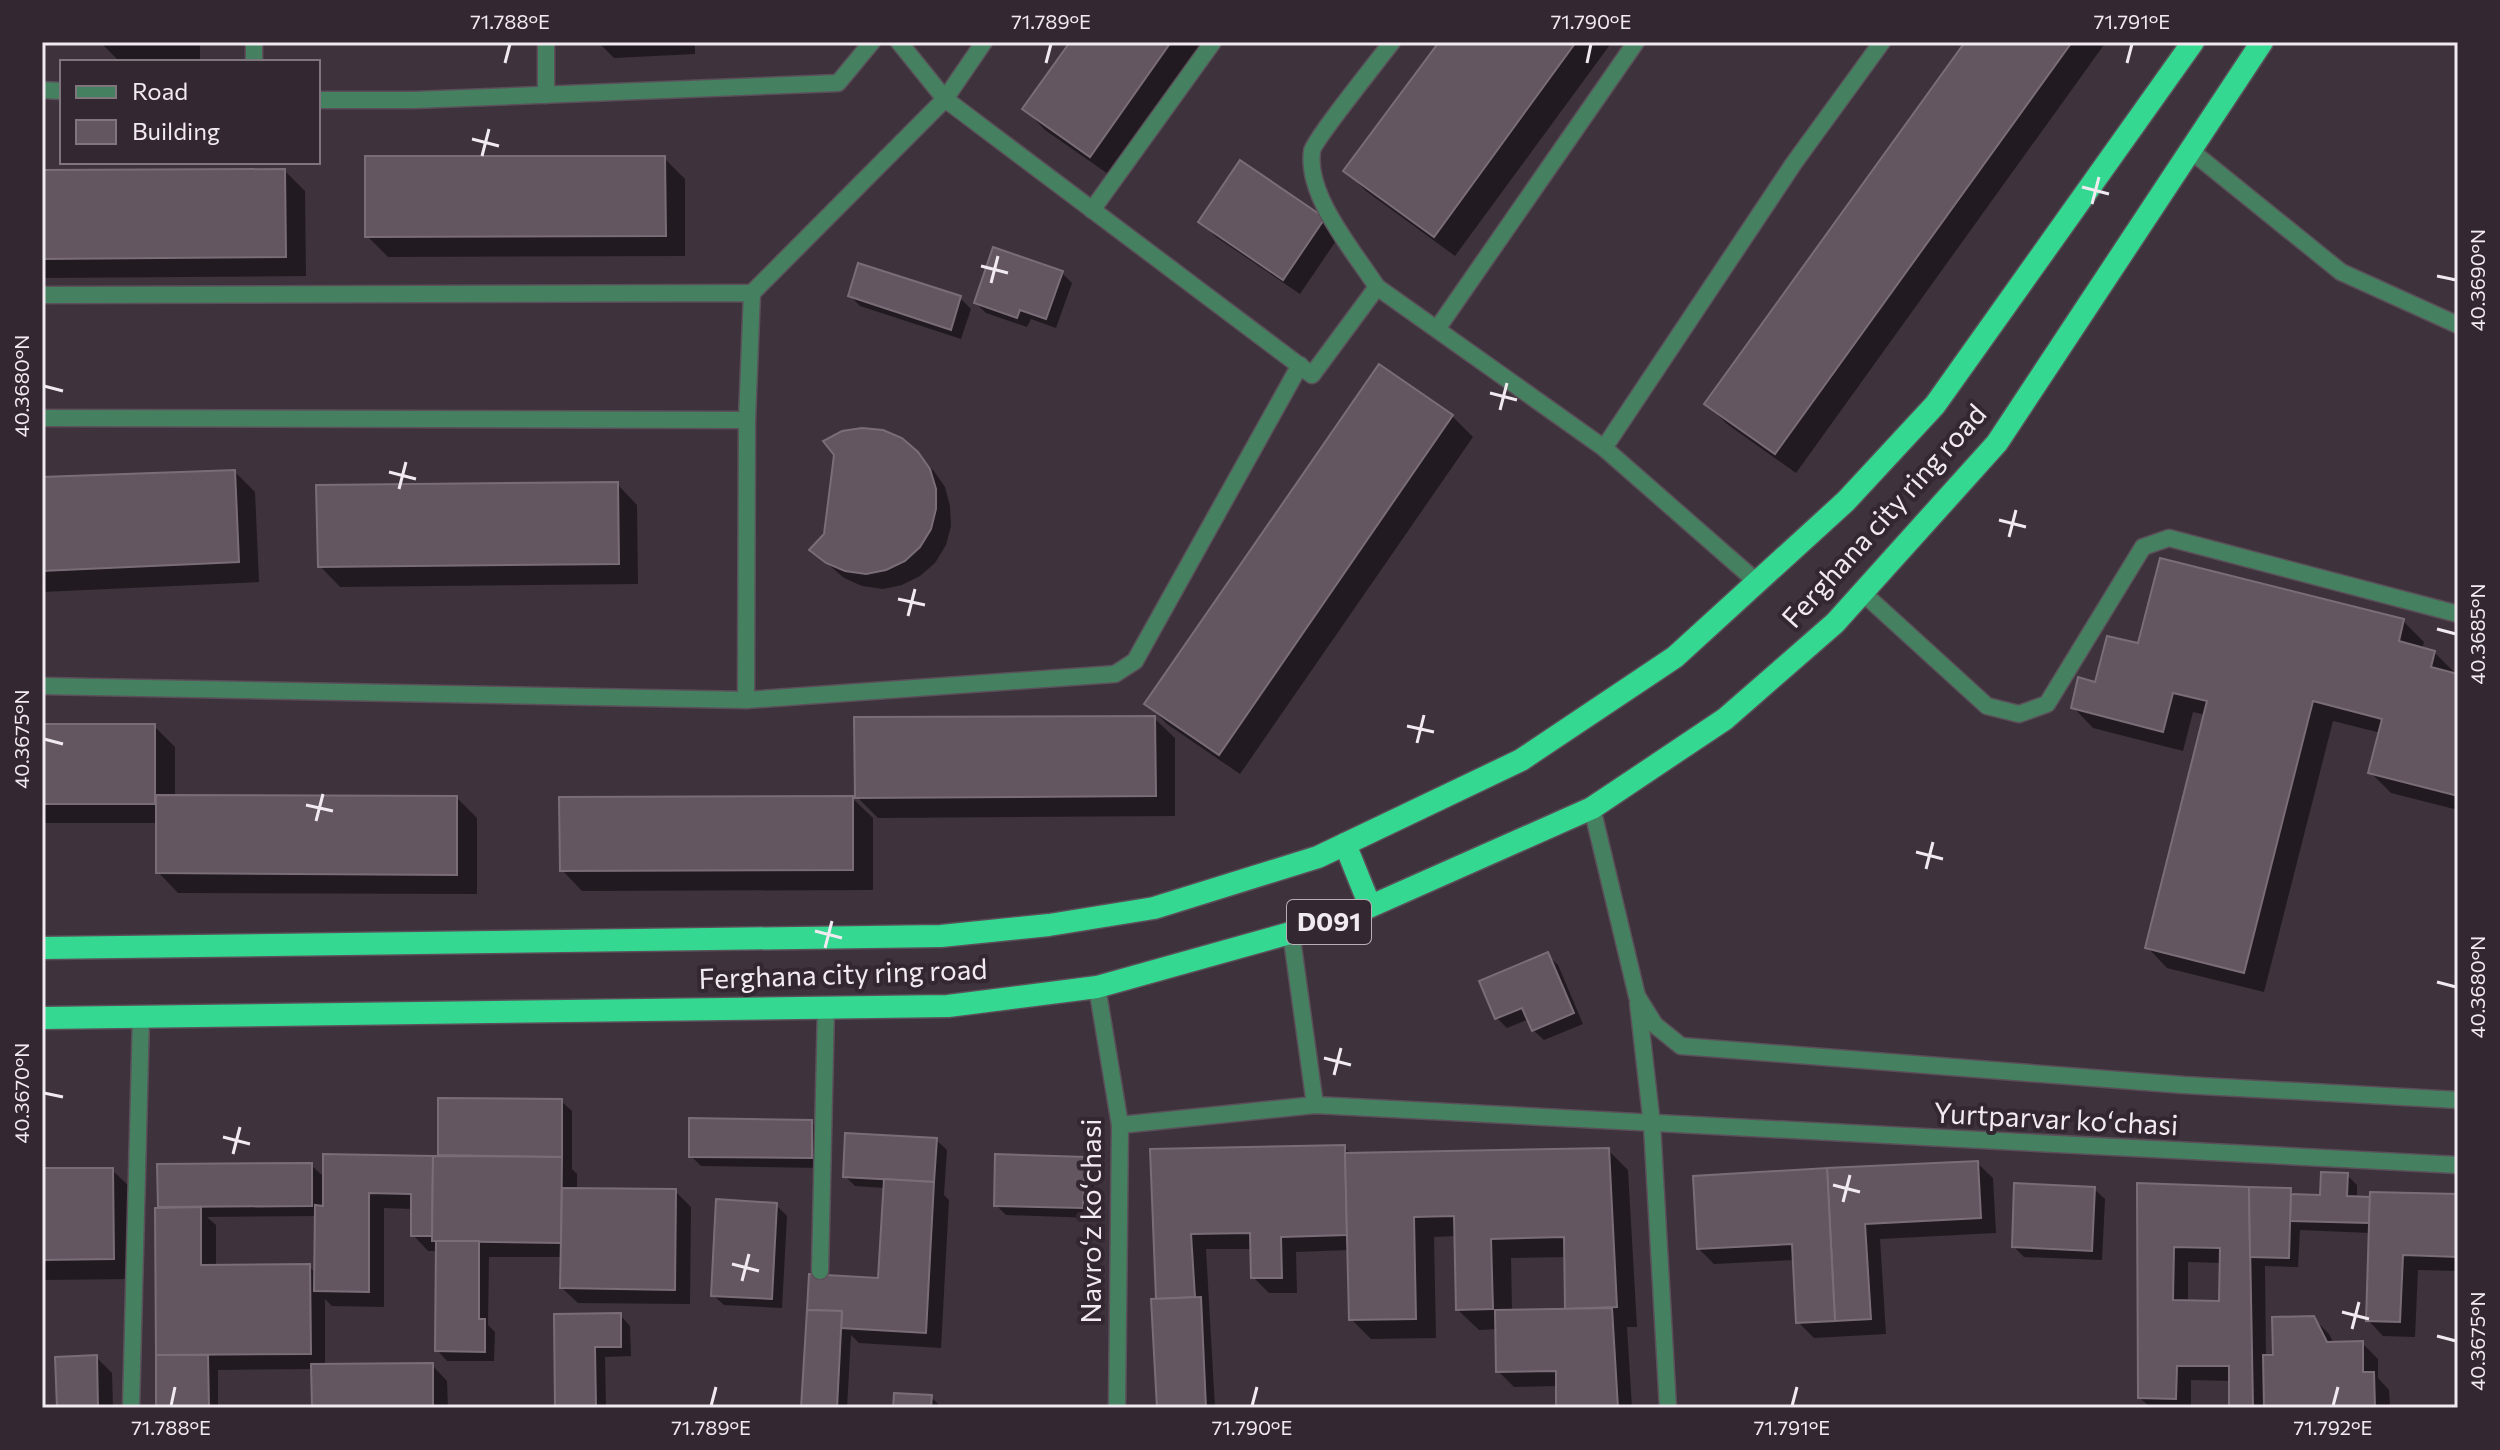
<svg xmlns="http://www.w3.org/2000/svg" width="2500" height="1450" font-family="Commissioner,sans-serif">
<rect width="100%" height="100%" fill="#3e323c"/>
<g fill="#0007" fill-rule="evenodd">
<polygon points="100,42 200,42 200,62 120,62"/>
<polygon points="598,42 695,42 695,54 614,58"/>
<polygon points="1072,42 1206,42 1111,176 1045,130 1025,109"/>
<polygon points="1441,42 1612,42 1455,256 1366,191 1346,171"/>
<polygon points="1967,42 2106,42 1796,473 1727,424 1707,404"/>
<polygon points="664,158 685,179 685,256 388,257 367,236"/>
<polygon points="285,171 305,191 306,276 42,278 42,172"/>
<polygon points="1324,220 1340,235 1300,294 1216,237 1200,222"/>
<polygon points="1062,273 1072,283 1056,328 1031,319 1027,327 986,313 976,303"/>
<polygon points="850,296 960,298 971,309 961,339 860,306"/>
<polygon points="1379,367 1452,416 1473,437 1240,774 1167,724 1147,704"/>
<polygon points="916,453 933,470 945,487 950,506 951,526 946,545 935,563 920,576 902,585 883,589 862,586 844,578 812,550"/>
<polygon points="235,472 255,492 259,582 42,592 42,479"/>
<polygon points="617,484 637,505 638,584 340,587 320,566"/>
<polygon points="2403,621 2424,642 2422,649 2434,652 2458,676 2458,810 2391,793 2370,772 2381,733 2333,721 2264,992 2167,968 2147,947 2206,715 2193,712 2183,751 2093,728 2073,707 2139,646"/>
<polygon points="1154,718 1175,738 1175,816 878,818 857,797"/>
<polygon points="42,726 154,726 175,747 175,797 457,798 477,818 477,894 178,893 158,872 158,823 42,823"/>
<polygon points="852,798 873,818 873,890 582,891 562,870"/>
<polygon points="1547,955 1558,965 1583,1024 1544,1040 1533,1030 1529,1019 1507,1028 1497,1018"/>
<path d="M 561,1101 L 572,1111 L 572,1169 L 577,1174 L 577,1191 L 675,1191 L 691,1207 L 690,1304 L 578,1303 L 562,1288 L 563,1257 L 489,1257 L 488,1325 L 495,1332 L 494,1361 L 447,1361 L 437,1350 L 438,1251 L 428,1251 L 413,1235 L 413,1209 L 384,1208 L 384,1307 L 332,1306 L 325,1299 L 325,1366 L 432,1365 L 447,1381 L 448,1408 L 314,1408 L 313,1369 L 218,1370 L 218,1408 L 158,1408 L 157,1210 L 163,1210 L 160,1206 L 311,1165 L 325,1178 L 325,1156 L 443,1158 L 440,1155 ZM 317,1216 L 316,1274 L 309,1266 L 216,1267 L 216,1225 L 207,1217 Z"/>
<polygon points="811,1122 822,1133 821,1168 701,1166 691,1156"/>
<polygon points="936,1140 947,1150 944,1195 949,1200 941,1348 859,1343 851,1335 847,1408 803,1408 811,1276 880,1280 885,1188 855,1186 845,1176"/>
<path d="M 1344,1147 L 1352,1155 L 1608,1150 L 1628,1170 L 1637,1327 L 1627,1327 L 1632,1408 L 1559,1408 L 1558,1386 L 1514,1387 L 1498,1371 L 1498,1329 L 1479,1330 L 1458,1310 L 1456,1236 L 1434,1237 L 1436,1338 L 1371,1339 L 1351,1319 L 1349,1250 L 1296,1252 L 1297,1293 L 1269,1293 L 1253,1277 L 1252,1249 L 1206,1249 L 1215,1408 L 1159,1408 L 1158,1301 L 1152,1151 ZM 1566,1257 L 1567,1311 L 1512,1312 L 1511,1258 Z"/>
<polygon points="1084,1159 1094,1169 1093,1218 1006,1215 996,1205"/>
<polygon points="1977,1163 1993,1178 1996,1233 1880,1239 1886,1334 1814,1338 1798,1322 1795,1260 1714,1264 1699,1249"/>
<polygon points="42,1170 112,1170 133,1190 133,1279 42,1280"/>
<path d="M 2347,1175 L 2357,1185 L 2357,1198 L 2458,1195 L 2458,1271 L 2418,1270 L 2415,1337 L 2383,1336 L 2368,1320 L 2371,1233 L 2300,1230 L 2298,1267 L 2265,1266 L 2266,1357 L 2275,1357 L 2313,1318 L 2329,1334 L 2334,1344 L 2362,1343 L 2378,1359 L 2378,1378 L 2389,1390 L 2390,1408 L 2231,1408 L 2231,1381 L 2191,1380 L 2191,1408 L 2151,1408 L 2140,1398 L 2139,1185 L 2290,1190 L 2296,1196 L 2322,1197 ZM 2188,1262 L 2222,1263 L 2221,1303 L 2188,1303 Z"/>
<polygon points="2094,1189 2105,1199 2102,1260 2024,1257 2014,1247"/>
<polygon points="776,1205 787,1216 782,1308 724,1305 713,1295"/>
<polygon points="620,1315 630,1326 631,1356 605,1357 606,1408 557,1408 556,1316"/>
<polygon points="96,1357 112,1373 113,1408 59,1408"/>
<polygon points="931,1397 942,1408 895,1408"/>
</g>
<g fill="#635661" stroke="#7a6d78" stroke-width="2" fill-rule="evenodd">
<polygon points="1070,42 1171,42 1090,157 1022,109"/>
<polygon points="1439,42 1576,42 1434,237 1343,171"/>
<polygon points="1965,42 2072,42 1775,454 1704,404"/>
<polygon points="365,156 665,156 666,236 365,237"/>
<polygon points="1240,160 1325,218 1283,280 1198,222"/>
<polygon points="285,169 286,257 42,259 42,170"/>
<polygon points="993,247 1063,271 1046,319 1020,310 1017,318 974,303"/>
<polygon points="858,263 961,296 951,330 848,296"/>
<polygon points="1379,364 1453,415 1219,755 1144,704"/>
<polygon points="862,428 883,430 902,438 918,452 930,469 936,489 936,509 931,529 920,547 905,561 886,570 866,574 845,571 826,563 809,550 824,534 834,455 823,441 842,431"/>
<polygon points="235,470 239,562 42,571 42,477"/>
<polygon points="618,482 619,564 318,567 316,485"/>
<polygon points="2160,558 2404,619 2399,641 2435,651 2431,667 2458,674 2458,796 2368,773 2382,719 2313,701 2244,973 2145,948 2207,701 2173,693 2163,732 2071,708 2078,677 2095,682 2107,636 2138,643"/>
<polygon points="1155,716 1156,796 855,798 854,717"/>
<rect x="42" y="724" width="113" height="80"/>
<polygon points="156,795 457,796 457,875 156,873"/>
<polygon points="853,796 853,870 560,871 559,797"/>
<polygon points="1548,952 1574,1013 1532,1031 1522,1008 1495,1019 1479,981"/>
<polygon points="438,1098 562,1099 562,1157 438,1155"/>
<polygon points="689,1118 812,1120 812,1158 689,1157"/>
<polygon points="845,1133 937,1138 934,1182 843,1177"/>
<polygon points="1345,1145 1347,1235 1281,1237 1282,1278 1251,1278 1250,1233 1191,1234 1195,1297 1156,1299 1150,1149"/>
<polygon points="1609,1148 1617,1307 1565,1309 1564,1237 1491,1239 1493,1309 1456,1310 1454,1216 1414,1217 1416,1319 1349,1320 1345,1153"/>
<polygon points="323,1154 433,1156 432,1236 411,1236 411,1194 369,1193 369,1292 314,1291 315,1205 323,1206"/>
<polygon points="995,1154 1085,1157 1083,1208 994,1206"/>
<polygon points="433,1156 562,1157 561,1243 432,1241"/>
<polygon points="1978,1161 1981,1218 1865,1224 1871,1319 1835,1321 1827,1168"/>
<polygon points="312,1163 312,1206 158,1207 157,1164"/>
<polygon points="42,1168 113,1168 114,1259 42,1260"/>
<polygon points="1827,1168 1835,1321 1796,1323 1792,1244 1697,1249 1693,1176"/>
<polygon points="2321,1172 2348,1173 2347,1196 2370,1197 2369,1223 2290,1221 2291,1194 2320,1195"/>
<polygon points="884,1179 934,1182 926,1333 841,1328 842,1311 807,1310 809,1274 878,1278"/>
<polygon points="2014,1183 2095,1187 2092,1251 2012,1247"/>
<path d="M 2137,1183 L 2249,1187 L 2253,1408 L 2229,1408 L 2229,1366 L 2177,1366 L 2176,1399 L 2138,1398 ZM 2174,1247 L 2220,1248 L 2219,1301 L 2173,1300 Z"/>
<polygon points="2249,1187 2291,1188 2289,1258 2250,1257"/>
<polygon points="562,1188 676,1189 675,1290 560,1288"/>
<polygon points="2370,1192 2458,1194 2458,1257 2403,1255 2400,1322 2366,1321"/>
<polygon points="716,1199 777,1203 772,1299 711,1296"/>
<polygon points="201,1207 201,1265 310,1264 311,1354 156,1355 155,1208"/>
<polygon points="436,1241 479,1241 479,1319 485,1319 485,1352 435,1351"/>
<polygon points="1201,1297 1206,1408 1157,1408 1151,1299"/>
<polygon points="1612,1308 1618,1408 1556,1408 1556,1371 1496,1372 1495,1310"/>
<polygon points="807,1310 842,1311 837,1408 801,1408"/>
<polygon points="621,1313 621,1347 595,1347 596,1408 555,1408 554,1314"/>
<polygon points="2314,1316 2327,1342 2363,1341 2363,1372 2374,1372 2375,1408 2264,1408 2263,1355 2273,1355 2272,1317"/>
<polygon points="97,1355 98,1408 57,1408 55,1357"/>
<polygon points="156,1355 208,1355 209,1408 156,1408"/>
<polygon points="433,1363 433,1408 312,1408 311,1364"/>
<polygon points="894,1393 932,1395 931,1408 893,1408"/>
</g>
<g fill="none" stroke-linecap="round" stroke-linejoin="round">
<defs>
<g id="service">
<polyline points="254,42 254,62"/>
<polyline points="984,42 945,99 1312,375 1377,287 1604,448"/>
<polyline points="42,90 62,91"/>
<polyline points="546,95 546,42"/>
<polyline points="318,100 414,100 838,83 872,42"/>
<polyline points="2190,150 2341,272 2458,325"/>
<polyline points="1092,210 1213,42"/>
<path d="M 1377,287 C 1353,250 1306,196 1312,151 C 1314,140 1380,58 1392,42"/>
<polyline points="752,293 945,99 899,42"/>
<polyline points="42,295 752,293 747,420 746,700"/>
<polyline points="1437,329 1636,42"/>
<polyline points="42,418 747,420"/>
<polyline points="1757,582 1604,448 1794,163 1882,42"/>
<polyline points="1863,593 1987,706 2019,714 2047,704 2143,547 2169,538 2458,614"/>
<polyline points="42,686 746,700 1115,674 1135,661 1300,365"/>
<polyline points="820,1271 826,1006"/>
</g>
<g id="minor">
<polyline points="1592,808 1637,996 1655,1025 1681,1046 2184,1085 2458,1100"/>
<polyline points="1291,932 1315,1105"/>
<polyline points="1097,987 1120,1125 1117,1408"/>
<polyline points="1638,1003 1652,1125 1668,1408"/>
<polyline points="1120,1125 1315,1105 2458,1165"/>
<polyline points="131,1408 141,1016"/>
</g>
<g id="trunk">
<polyline points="1345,844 1370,906"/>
<polyline points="42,948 941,936 1049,925 1154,908 1318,857 1521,760 1675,657 1846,501 1935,405 2193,42"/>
<polyline points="42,1018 948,1006 1097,987 1344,918 1592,808 1725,719 1835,623 1997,443 2262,42"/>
</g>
</defs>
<use href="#service" stroke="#5b4f59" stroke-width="19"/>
<use href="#minor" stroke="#5b4f59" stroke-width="19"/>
<use href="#trunk" stroke="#5b4f59" stroke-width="25"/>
<use href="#service" stroke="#458161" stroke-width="16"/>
<use href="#minor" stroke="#458161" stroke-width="16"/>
<use href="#trunk" stroke="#34d890" stroke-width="22"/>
</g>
<path fill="none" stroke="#f1eaf0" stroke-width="3" d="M 505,63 L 510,44M 1046,63 L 1051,44M 1587,63 L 1591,44M 2127,63 L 2132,44M 472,139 L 499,146M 482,156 L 489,129M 2082,187 L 2109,194M 2092,204 L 2099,177M 981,266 L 1008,273M 2437,276 L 2456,280M 991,283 L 998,256M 44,386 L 63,391M 1490,393 L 1517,400M 1500,410 L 1507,383M 389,472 L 416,479M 399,489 L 406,462M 1999,520 L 2026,527M 2009,537 L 2016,510M 898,599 L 925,605M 908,616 L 915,589M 2437,629 L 2456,634M 1407,726 L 1434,732M 44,739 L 63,744M 1417,743 L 1424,715M 306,805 L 333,811M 316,821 L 323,794M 1916,852 L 1943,859M 1926,869 L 1933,842M 815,931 L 842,938M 825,948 L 832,921M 2437,982 L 2456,987M 1324,1058 L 1351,1065M 1334,1075 L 1341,1048M 44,1093 L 63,1097M 223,1137 L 250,1144M 233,1154 L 240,1127M 1833,1185 L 1860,1192M 1843,1202 L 1850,1175M 732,1264 L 759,1271M 742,1281 L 749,1254M 2342,1312 L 2369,1319M 2352,1329 L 2359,1302M 2437,1336 L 2456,1341M 171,1406 L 175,1387M 711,1406 L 716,1387M 1252,1406 L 1257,1387M 1792,1406 L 1797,1387M 2333,1406 L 2338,1387"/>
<g text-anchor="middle" stroke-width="8" stroke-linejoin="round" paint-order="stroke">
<rect fill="#332832" stroke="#b8b0b7" stroke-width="2" x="1287" y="900" width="84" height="44" rx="6"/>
<g font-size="26" font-weight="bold" fill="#f1eaf0">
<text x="1329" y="931">D091</text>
</g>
<g font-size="28" fill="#f1eaf0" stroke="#332832">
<text transform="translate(1884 516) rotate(-48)" y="10">Ferghana city ring road</text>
<text transform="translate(843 974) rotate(-2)" y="10">Ferghana city ring road</text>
<text transform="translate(2056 1119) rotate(3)" y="10">Yurtparvar koʻchasi</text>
<text transform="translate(1091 1221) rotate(-90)" y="10">Navroʻz koʻchasi</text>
</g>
</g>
<rect width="2500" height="1450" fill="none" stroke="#332832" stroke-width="88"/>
<rect x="60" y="60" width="260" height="104" fill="#332832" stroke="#7f767e" stroke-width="2"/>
<rect x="76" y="86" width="40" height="12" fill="#458161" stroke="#7f767e" stroke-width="2"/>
<text x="132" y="100" font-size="24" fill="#f1eaf0">Road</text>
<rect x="76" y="120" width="40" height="24" fill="#635661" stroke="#7f767e" stroke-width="2"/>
<text x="132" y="140" font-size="24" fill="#f1eaf0">Building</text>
<rect x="44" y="44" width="2412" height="1362" fill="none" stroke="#f1eaf0" stroke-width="3"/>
<g font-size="20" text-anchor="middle" fill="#f1eaf0">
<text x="510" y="29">71.788°E</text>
<text x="1051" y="29">71.789°E</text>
<text x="1591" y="29">71.790°E</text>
<text x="2132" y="29">71.791°E</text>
<text transform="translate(2478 280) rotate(-90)" y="7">40.3690°N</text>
<text transform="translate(22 386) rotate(-90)" y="7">40.3680°N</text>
<text transform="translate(2478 634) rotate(-90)" y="7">40.3685°N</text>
<text transform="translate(22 739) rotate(-90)" y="7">40.3675°N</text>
<text transform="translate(2478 987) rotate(-90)" y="7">40.3680°N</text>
<text transform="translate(22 1093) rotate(-90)" y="7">40.3670°N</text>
<text transform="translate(2478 1341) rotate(-90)" y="7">40.3675°N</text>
<text x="171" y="1435">71.788°E</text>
<text x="711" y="1435">71.789°E</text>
<text x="1252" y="1435">71.790°E</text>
<text x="1792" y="1435">71.791°E</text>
<text x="2333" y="1435">71.792°E</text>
</g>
</svg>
